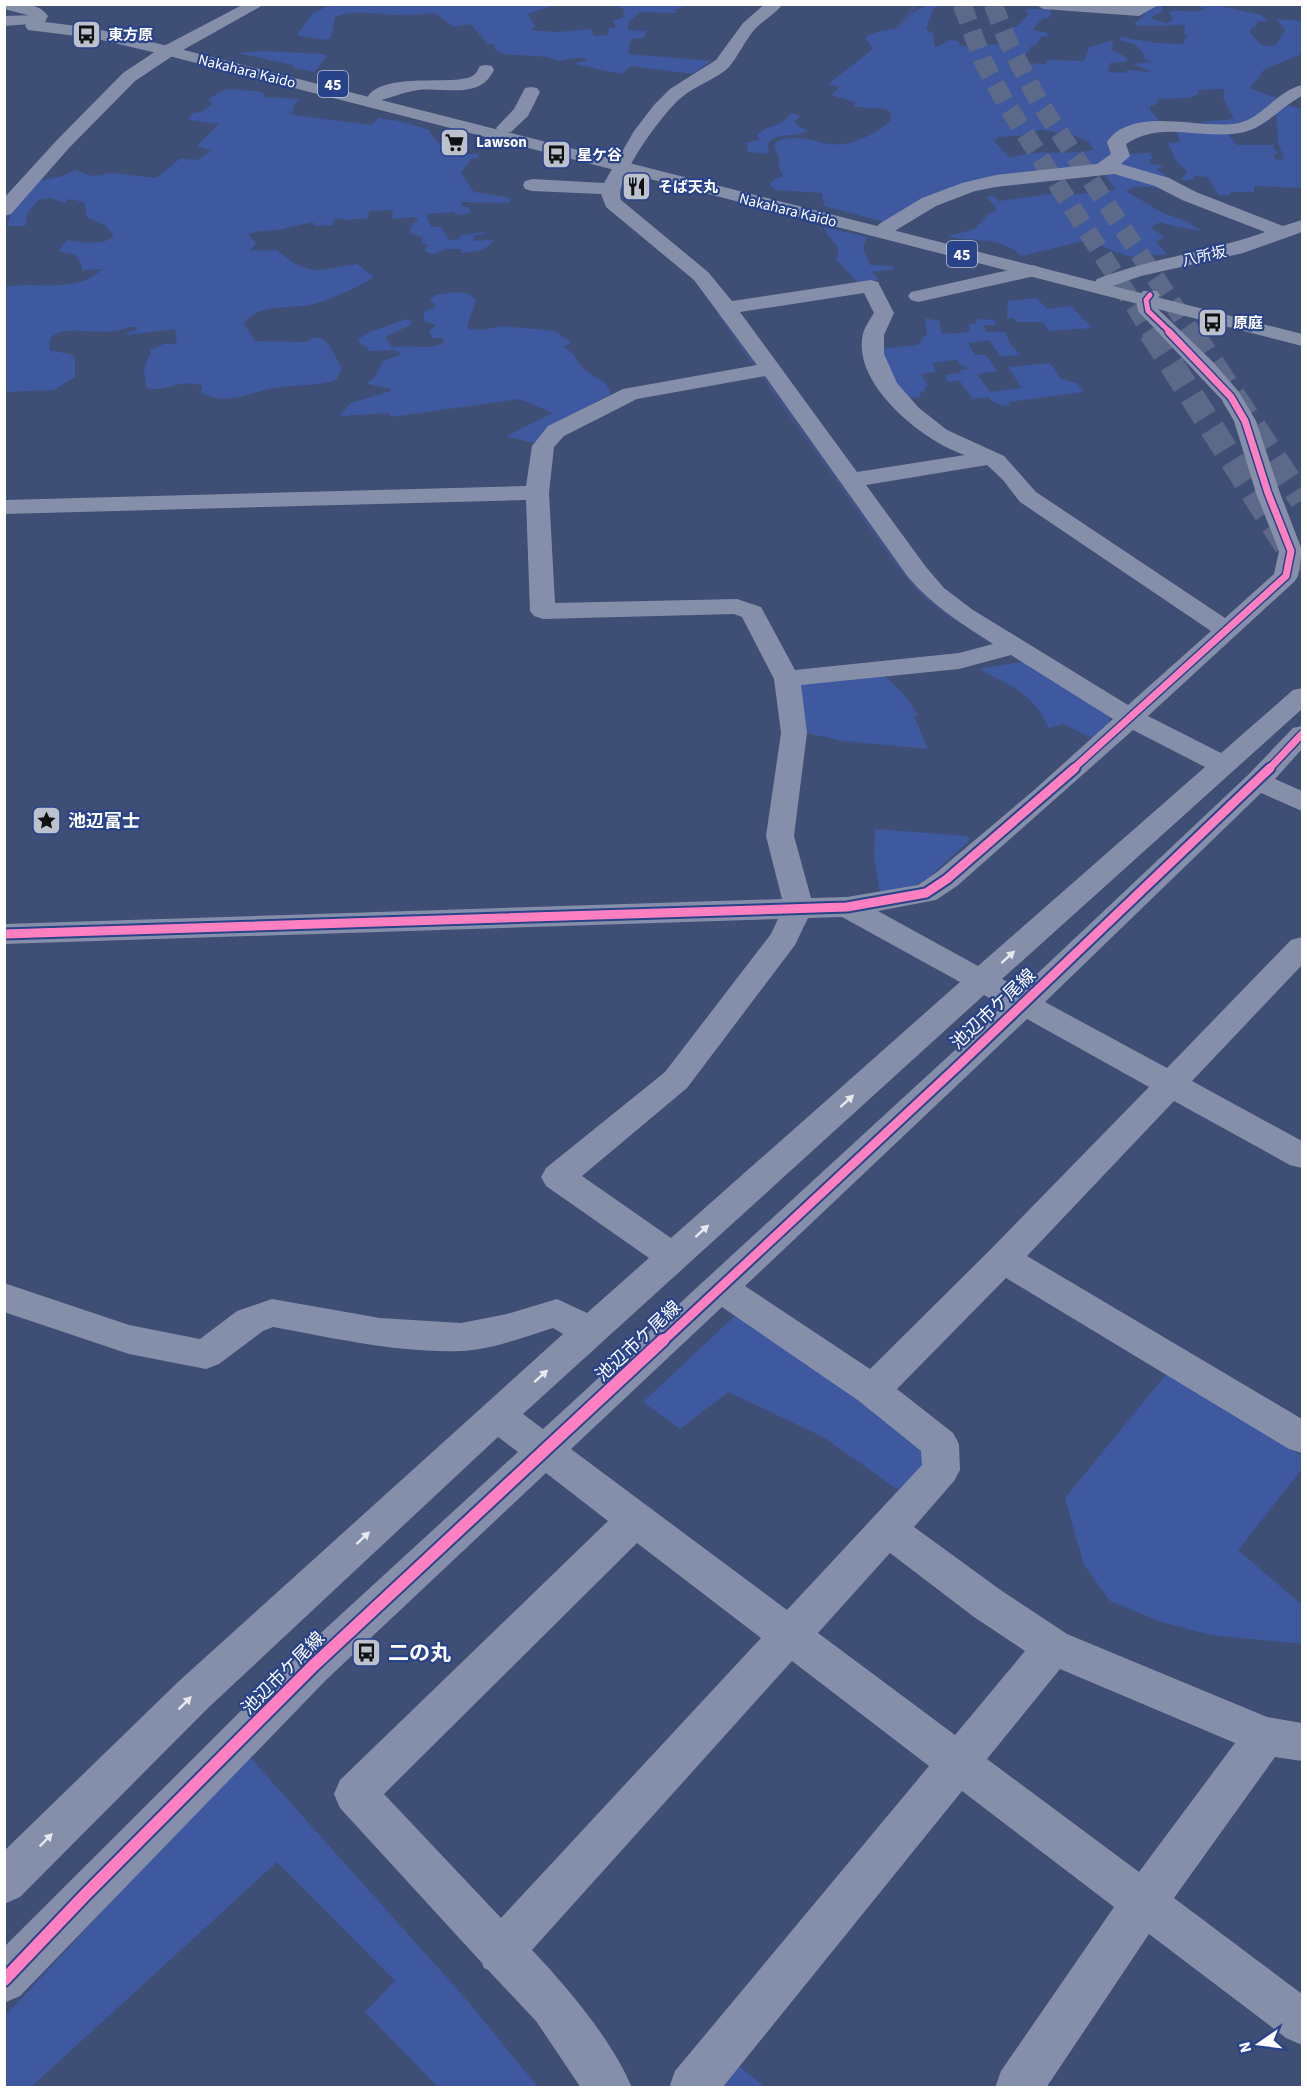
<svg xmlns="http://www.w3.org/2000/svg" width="1307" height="2092" font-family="'Source Sans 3','Noto Sans JP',sans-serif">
<rect width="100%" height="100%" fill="#3f4e74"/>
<g fill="#3e599f" fill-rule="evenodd">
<path d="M 361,5 L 554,5 L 528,14 L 535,27 L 530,30 L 558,32 L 591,29 L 594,36 L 608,35 L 609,28 L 615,28 L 616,25 L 612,21 L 624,17 L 625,14 L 622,13 L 625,10 L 616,5 L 678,5 L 683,8 L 675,9 L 676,13 L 640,12 L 628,23 L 628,30 L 647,31 L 644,38 L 633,38 L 629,45 L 629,54 L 711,61 L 692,74 L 631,66 L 622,74 L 574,64 L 587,60 L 582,57 L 559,61 L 547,57 L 505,54 L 495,50 L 495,44 L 487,44 L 471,24 L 454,27 L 435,13 C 422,14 409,15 397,15 C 376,14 355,9 335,17 L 331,38 L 324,40 L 297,35 L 313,13 L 330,5 Z"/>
<path d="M 927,5 L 939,5 L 933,9 L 926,29 L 934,34 L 934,46 L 938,47 L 949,40 L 959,41 L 960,46 L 1003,44 L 1003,40 L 1008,38 L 1006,30 L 1017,26 L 1029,14 L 1026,12 L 1027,9 L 1050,9 L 1051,15 L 1048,18 L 1043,18 L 1032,30 L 1045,32 L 1050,36 L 1041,37 L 1036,45 L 1030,47 L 1029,52 L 1022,55 L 1020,58 L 1027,63 L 1046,64 L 1047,60 L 1084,61 L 1089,47 L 1111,41 L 1113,42 L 1112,50 L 1124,56 L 1129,61 L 1110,63 L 1108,72 L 1126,73 L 1127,70 L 1152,72 L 1133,64 L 1152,62 L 1143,58 L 1145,55 L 1135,44 L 1121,41 L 1120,37 L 1156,43 L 1183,44 L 1187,35 L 1184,34 L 1185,24 C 1170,27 1154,25 1138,26 L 1134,23 L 1144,16 L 1143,12 L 1154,5 L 1162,5 L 1162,13 L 1158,13 L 1150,18 L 1167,23 L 1173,19 L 1169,12 C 1181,9 1191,14 1205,10 L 1198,5 L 1214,5 L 1262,15 L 1267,22 L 1257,21 L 1257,25 L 1250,29 L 1250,32 C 1258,42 1262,49 1276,45 L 1285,30 L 1276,19 L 1302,21 L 1302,54 L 1267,68 L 1260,73 L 1262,74 L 1249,88 L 1280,99 L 1245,125 L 1206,125 L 1206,123 L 1200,122 L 1234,119 L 1223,98 L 1224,89 L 1198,90 L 1199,94 L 1189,98 L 1157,99 L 1160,102 L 1150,107 L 1150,110 L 1161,123 L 1133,131 L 1120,154 L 1150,153 L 1153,158 L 1149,160 L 1151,164 L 1159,165 L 1163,168 L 1156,169 L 1175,182 L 1169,189 L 1137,186 L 1126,191 L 1161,212 L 1188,222 L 1203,232 C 1188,227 1175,228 1161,222 L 1151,227 L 1164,237 L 1156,242 L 1167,254 L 1133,257 L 1115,252 L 1088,240 L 1021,256 C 999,235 974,243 948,236 L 975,229 L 989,213 L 996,212 L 995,206 L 986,197 L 993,196 L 999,201 L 1067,192 L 1070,195 L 1116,190 L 1103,172 L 1002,178 L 888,223 L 824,206 L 822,193 L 777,190 L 769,185 L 776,178 L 783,177 L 778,164 L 780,162 L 774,144 C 789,132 812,141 830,144 C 850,147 877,134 891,120 L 891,114 L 886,109 L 857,107 L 854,106 L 855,102 L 831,95 L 840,87 L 828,84 L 873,49 L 866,39 L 867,36 L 880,31 L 899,28 L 905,17 ZM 1042,130 L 1073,135 L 1089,142 L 1094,150 C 1066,156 1037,148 1010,158 L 994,141 L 998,137 L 1029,135 L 1027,132 Z"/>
<polygon points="264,51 324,54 327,56 314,72 293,68 293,65 237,53"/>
<path d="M 234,89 L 260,92 L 264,94 L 264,97 L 300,99 L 293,107 L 295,108 L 290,114 L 294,115 L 371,125 L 379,118 L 403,122 L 430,130 L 430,133 L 449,155 L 478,154 L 479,157 L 471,159 L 461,173 L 474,192 L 511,198 L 509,203 L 462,202 L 462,207 L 469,207 L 471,213 L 456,215 L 454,212 L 426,214 L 431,227 L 441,227 L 449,240 L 460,239 L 459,236 L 484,232 L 484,234 L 473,236 L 474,241 L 494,240 C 485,252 477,251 462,253 L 461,249 L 447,249 L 432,254 L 424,251 L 428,245 L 421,243 L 423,238 L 410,233 L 411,226 L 418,220 L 414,217 L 392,219 L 393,210 L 369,211 L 368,218 L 347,220 L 335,218 L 333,225 L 314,226 L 313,222 L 278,230 L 260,231 L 248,234 L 256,243 L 250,251 L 277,250 C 309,278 318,270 357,264 L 374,277 C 357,288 334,298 314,304 C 292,310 259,302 244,323 L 255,341 L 307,342 L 312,338 C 331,336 333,356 342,368 L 336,380 C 317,386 300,385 281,387 C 252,390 230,407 201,393 L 202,386 C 183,377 165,393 147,388 C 143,374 143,366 151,353 L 150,350 L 164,344 L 177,344 L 175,329 L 128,335 L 127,333 L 137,330 L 137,327 C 129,326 122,330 114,331 C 99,334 64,326 53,336 C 48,340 50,345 50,350 L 73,355 L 75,358 L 75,377 L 54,390 L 5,392 L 4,287 C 36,280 78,295 102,269 L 82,270 L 81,263 L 74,254 L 58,251 L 67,240 C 82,242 98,246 112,238 L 113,234 L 106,226 L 87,217 L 84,202 L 68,199 L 65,203 L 50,198 L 38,200 L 28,212 L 25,226 L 7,226 L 14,205 L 24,202 L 20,199 L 34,182 L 62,176 L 75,170 L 92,176 L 113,173 L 156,178 L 181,158 L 197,160 L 212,150 L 197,147 L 198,144 L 219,124 L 188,120 L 193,113 L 201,112 L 212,105 L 209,101 L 210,98 L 224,90 Z"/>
<polygon points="1286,105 1302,109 1302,188 1254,186 1254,192 1230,192 1230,195 1219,195 1207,177 1195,176 1194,179 1185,181 1181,178 1187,173 1186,170 1176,161 1168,143 1180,142 1176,130 1229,130 1229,136 1237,145 1274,145 1273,148 1279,153 1273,154 1276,160 1284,159 1278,143 1276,112"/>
<path d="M 792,113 L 800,116 L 795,121 L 798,126 L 808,130 C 796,139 778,130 768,144 L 769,154 L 748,152 L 748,147 L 745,143 L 760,140 L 757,135 L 765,129 L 781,123 Z"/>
<path d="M 824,227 L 867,237 L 863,248 L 870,265 L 892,266 L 895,269 L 872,272 L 878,279 L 860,285 L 836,259 C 844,244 828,241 824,227 Z"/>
<path d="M 457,292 L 470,294 L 476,301 L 467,326 L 469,329 L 482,330 L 502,326 L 555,331 L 571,342 L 564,347 C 572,352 575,357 580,365 C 589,377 607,378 611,394 L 555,424 L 533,443 L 506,436 L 553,413 L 519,399 L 391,417 L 389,413 L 339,416 L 351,403 L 391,391 L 390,389 L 368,384 L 369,381 L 375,377 L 383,361 L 400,355 L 399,352 L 394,350 L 368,351 L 367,347 L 360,344 L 358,340 L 367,333 L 406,319 L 412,321 L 410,325 L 385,337 L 392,347 C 410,344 425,351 443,344 L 443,338 L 432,338 L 429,331 L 436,325 L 424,321 L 424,312 L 436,306 L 430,299 L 435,295 Z"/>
<polygon points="1036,298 1048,309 1071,306 1092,328 1049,331 1043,322 1016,322 1013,318 1007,319 1008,301"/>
<path d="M 925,318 L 939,321 L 942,334 L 970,332 L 969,324 L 976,324 L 977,319 L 995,320 L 996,325 L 984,325 L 986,332 L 1005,332 L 1011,345 L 1021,355 L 1000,356 L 989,340 L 968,343 L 975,355 L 986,355 L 997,371 L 977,374 L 990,392 L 1022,388 L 1008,367 L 1050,363 L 1061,379 L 1077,383 L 1084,392 L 1009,402 L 1010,405 C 1001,407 994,403 988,397 L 973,399 L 959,380 L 948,382 L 945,375 L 961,373 L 960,370 L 970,369 L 960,365 L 956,360 L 932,363 L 936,372 L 921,374 L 928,386 L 924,387 L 926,391 L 920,392 L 921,397 L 907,398 L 895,386 L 879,349 L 918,345 L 924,336 L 927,336 Z"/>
<path d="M 1025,661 L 1110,717 L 1109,723 L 1094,739 L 1063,724 L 1049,728 C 1032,692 1012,687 979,669 Z"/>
<polygon points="883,674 906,697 918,715 914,716 928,749 843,741 807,733 795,686 800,682"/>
<polygon points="875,829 967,836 970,840 927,879 912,887 880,893 874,858"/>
<polygon points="737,1314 931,1446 934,1463 901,1492 825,1438 728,1392 680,1429 643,1402"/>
<polygon points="1168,1372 1302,1456 1302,1469 1238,1550 1302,1605 1302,1644 1211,1635 1161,1622 1110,1601 1084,1565 1065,1498"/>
<polygon points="248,1755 465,1998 538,2087 438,2087 365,2012 395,1981 277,1862 31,2087 5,2087 4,2017"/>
<polygon points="739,2066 765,2087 721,2088"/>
</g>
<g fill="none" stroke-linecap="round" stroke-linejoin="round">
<g stroke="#425386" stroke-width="4">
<polyline points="898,27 916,4"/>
<polyline points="719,314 733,333"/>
</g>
<polyline stroke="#425386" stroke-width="5" points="732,332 897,563 924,595 958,620"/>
<g stroke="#5c6989" stroke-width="19" stroke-dasharray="19 10" stroke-linecap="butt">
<polyline points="962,4 983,61 1005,102 1152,333"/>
<polyline points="993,4 1008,42 1039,102 1192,333"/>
</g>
<g stroke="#5c6989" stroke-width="25" stroke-dasharray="25 13" stroke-linecap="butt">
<polyline points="1151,332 1302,570"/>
<polyline points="1191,332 1302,500"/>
</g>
<g fill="#868fa9" fill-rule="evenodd">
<polygon points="244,4 265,4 174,55 135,81 69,148 11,214 4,216 4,198 57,140 123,73 162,47"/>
<path d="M 765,4 L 783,4 C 775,14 764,20 755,29 C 745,40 739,55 729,67 C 717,79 696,85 682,97 C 665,110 613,180 621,200 L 708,272 L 732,301 L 871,280 L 878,282 L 894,313 L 884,335 L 884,354 L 897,383 L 919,408 L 947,430 L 1004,456 L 1036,492 L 1225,618 L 1274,574 L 1279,551 L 1256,493 L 1234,421 L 1222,400 L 1138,311 L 1136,300 L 1143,291 L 1157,291 L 1160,295 L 1156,300 L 1158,309 L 1212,361 L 1239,392 L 1256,421 L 1280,493 L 1302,550 L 1298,576 L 1295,581 L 1148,716 L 1221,753 L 1293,690 L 1302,688 L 1302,709 L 1002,979 L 1021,989 L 1248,775 L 1293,728 L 1302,726 L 1302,749 L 1275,779 L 1302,791 L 1302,811 L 1261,793 L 1045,1002 L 1167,1068 L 1291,940 L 1302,937 L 1302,965 L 1192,1081 L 1302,1141 L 1302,1168 L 1290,1165 L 1174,1101 L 1027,1256 L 1302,1419 L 1302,1453 L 1289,1449 L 1006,1278 L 897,1389 L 953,1433 L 959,1444 L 960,1470 L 954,1481 L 914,1527 L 1002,1591 L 1067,1634 L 1267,1717 L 1302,1723 L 1302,1761 L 1275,1757 L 1174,1898 L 1302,1994 L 1302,2045 L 1286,2038 L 1149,1934 L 1046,2088 L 995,2088 L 1001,2071 L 1114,1907 L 962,1791 L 722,2088 L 669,2088 L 675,2071 L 929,1766 L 792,1661 L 532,1950 C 567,1987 613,2041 632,2088 L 581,2088 L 536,2021 L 488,1970 L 484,1968 L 482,1963 L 340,1808 L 334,1794 L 340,1780 L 608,1521 L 546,1473 L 327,1679 L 20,1996 L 4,2003 L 4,1947 L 299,1653 L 518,1452 L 498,1437 L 208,1708 L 20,1897 L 4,1904 L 4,1851 L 178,1682 L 563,1334 L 553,1328 C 524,1337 491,1350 460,1351 C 397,1353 334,1338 273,1327 L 263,1331 L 219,1364 L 206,1369 L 129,1354 L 4,1312 L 4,1283 L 129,1325 L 200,1339 L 237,1311 L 272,1299 L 380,1318 L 461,1323 L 507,1314 L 557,1299 L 587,1313 L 649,1258 L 546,1186 L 541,1177 L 546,1168 L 665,1072 L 771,934 L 778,919 L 4,944 L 4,924 L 782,899 L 766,836 L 781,733 L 774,679 L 742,617 L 734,614 L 543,619 L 534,616 L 530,611 L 526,500 L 4,514 L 4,500 L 526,486 L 532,446 L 548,426 L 623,389 L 757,365 L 694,280 L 606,207 L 601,194 L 532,191 L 525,189 L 523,185 L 525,181 L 532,179 L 604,183 L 634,131 L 654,105 L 670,89 L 716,60 L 743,23 ZM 864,293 L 874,313 C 870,320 865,326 863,334 C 851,384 924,442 965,455 L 857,472 L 740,312 ZM 765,376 L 908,577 C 933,606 962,624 993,644 L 959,653 L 795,670 L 761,607 L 737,599 L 555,603 L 549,493 L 554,447 L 564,436 L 637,399 ZM 987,465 L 1003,480 L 1020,502 L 1211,631 L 1128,705 L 973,610 L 944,588 L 926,567 L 866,485 ZM 1011,655 L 1113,719 L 1033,791 L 937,872 L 918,885 L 847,897 L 811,898 L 794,836 L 807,733 L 801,685 L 959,669 ZM 1133,730 L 1205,767 L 978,966 L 878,911 L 936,900 L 957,886 ZM 842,917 L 960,982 L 671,1238 L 582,1176 L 687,1088 L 795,945 L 808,918 ZM 984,995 L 1003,1006 L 543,1429 L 523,1414 ZM 1027,1019 L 1149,1087 L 991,1249 L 870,1369 L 745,1286 ZM 722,1307 L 859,1401 L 921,1451 L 922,1465 L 787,1610 L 571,1449 ZM 637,1543 L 761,1638 L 501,1918 L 384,1794 ZM 890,1553 L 974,1617 L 1025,1651 L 955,1735 L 818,1633 ZM 1060,1669 L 1235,1743 L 1139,1872 L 987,1759 Z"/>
<polygon points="1035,4 1160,4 1139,16 1043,9"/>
<polygon points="38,15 44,17 46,20 44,23 4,26 4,16"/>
<path d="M 486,65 L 492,66 L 494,70 C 480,100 445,87 418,90 C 403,92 391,98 377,101 L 371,100 L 368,96 C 387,70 462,88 475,74 C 477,72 478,69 480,66 Z"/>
<path d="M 1302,85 L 1302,96 C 1280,107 1265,129 1239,133 C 1199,140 1163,120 1126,144 L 1130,156 L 1121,164 L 1169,178 L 1196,192 L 1283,226 L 1302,220 L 1302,232 L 1243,253 L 1141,276 L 1104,289 L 1097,287 L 1094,283 L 1097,279 C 1151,258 1210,252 1265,232 L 1182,200 L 1155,186 L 1114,174 L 996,187 L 975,191 L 936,206 L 893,232 L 879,232 L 876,228 L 879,224 L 922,198 L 962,183 L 996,175 L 1097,164 L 1111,154 L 1107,142 C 1133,104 1203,131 1239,123 C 1263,117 1277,91 1302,85 Z"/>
<polygon points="531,87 537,88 540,92 528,116 511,132 499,132 496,128 514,109 525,88"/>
<polygon points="1032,265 1039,267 1042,271 1039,275 918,302 911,300 908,296 911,292"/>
</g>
<path fill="#858fa7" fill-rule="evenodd" d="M 4,4 C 20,4 39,2 48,16 L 45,22 L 93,28 L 168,46 L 1302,334 L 1302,346 L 165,55 L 93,38 L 28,30 L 25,26 L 31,16 L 4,9 Z"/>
<defs>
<polyline id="cycleway-far3" points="1150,295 1146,300 1148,311 1171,333"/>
<g id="cycleway-far2">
<polyline points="1073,769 1286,576 1291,551 1268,493 1245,421 1231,397 1169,332"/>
<polyline points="1269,769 1302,734"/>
</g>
<g id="cycleway-far1">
<polyline points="4,934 847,907 926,893 947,879 1075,768"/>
<polyline points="662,1342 959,1065 1270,768"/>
</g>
<polyline id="cycleway" points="4,1980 85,1895 313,1666 663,1340"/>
</defs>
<use href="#cycleway-far3" stroke="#29438a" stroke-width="8"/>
<use href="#cycleway-far2" stroke="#29438a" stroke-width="10"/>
<use href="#cycleway-far1" stroke="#29438a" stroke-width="13"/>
<use href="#cycleway" stroke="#29438a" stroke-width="16"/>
<use href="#cycleway-far3" stroke="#ff80c0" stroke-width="5"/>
<use href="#cycleway-far2" stroke="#ff80c0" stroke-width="7"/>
<use href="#cycleway-far1" stroke="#ff80c0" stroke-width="9"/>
<use href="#cycleway" stroke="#ff80c0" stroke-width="12"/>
</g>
<defs><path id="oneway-solid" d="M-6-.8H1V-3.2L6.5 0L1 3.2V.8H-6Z" transform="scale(1.5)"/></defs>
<g fill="#e7e9ee">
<use href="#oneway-solid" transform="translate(1008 957) rotate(-42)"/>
<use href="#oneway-solid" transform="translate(847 1101) rotate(-42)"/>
<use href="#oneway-solid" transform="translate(702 1231) rotate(-42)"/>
<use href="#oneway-solid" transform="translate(541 1376) rotate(-42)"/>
<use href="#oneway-solid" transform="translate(363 1538) rotate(-43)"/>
<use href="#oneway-solid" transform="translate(185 1703) rotate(-45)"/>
<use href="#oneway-solid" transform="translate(46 1840) rotate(-45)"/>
</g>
<defs>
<symbol id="bus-square" viewBox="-11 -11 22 22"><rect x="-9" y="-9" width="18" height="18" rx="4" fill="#bcc1ce" stroke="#29438a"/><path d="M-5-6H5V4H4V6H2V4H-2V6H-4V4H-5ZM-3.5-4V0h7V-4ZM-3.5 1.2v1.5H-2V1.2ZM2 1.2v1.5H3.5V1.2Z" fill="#111"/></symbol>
<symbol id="supermarket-square" viewBox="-11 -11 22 22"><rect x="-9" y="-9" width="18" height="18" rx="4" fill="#bcc1ce" stroke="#29438a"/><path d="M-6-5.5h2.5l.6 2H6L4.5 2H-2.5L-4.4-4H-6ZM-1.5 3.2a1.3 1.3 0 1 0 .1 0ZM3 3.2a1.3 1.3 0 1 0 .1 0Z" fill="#111"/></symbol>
<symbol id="restaurant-square" viewBox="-11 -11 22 22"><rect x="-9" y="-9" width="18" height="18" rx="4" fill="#bcc1ce" stroke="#29438a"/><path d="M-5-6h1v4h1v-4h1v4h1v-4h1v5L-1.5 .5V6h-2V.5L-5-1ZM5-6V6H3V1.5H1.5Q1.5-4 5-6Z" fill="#111"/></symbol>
<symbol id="sight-square" viewBox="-11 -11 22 22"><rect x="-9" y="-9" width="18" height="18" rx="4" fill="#bcc1ce" stroke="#29438a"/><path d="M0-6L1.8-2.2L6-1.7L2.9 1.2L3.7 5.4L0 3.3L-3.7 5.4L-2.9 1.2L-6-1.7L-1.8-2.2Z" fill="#111"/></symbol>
</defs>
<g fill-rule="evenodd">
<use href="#bus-square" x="70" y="18" width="33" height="33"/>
<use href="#supermarket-square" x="438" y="126" width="33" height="33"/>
<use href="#bus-square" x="540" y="138" width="33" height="33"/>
<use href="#restaurant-square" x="620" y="170" width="33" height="33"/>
<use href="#bus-square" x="1196" y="306" width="33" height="33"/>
<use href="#sight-square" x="30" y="804" width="33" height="33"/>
<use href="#bus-square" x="350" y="1636" width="33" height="33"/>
</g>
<g text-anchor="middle" stroke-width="4.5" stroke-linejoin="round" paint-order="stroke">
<g font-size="15" font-weight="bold" fill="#fff" stroke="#29438a" text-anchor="start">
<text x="108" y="40">東方原</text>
<text x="476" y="147">Lawson</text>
<text x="577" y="160">星ケ谷</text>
<text x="658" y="192">そば天丸</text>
<text x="1233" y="328">原庭</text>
</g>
<g font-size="15" fill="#fff" stroke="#29438a">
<text transform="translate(247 71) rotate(14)" y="5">Nakahara Kaido</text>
<text transform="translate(788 210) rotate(14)" y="5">Nakahara Kaido</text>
<text transform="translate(1204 256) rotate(-13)" y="5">八所坂</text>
</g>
<g fill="#29438a" stroke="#bfc7dc" stroke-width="1.5">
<rect x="318" y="71" width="30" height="26" rx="4.5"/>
<rect x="947" y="241" width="30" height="26" rx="4.5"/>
</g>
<g font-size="16" font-weight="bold" fill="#fff">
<text x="333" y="90">45</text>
<text x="962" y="260">45</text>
</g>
<g font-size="18" font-weight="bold" fill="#fff" stroke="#29438a" text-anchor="start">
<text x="68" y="827">池辺富士</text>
</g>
<g font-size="18" fill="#fff" stroke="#29438a">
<text transform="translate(993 1009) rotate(-43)" y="6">池辺市ケ尾線</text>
<text transform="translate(638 1341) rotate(-43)" y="6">池辺市ケ尾線</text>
<text transform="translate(283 1673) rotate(-45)" y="6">池辺市ケ尾線</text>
</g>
<g font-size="21" font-weight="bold" fill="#fff" stroke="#29438a" text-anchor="start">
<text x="388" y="1660">二の丸</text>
</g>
</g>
<rect width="1307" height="2092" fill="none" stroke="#ffffff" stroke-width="12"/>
<g transform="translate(1259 2044) rotate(256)" stroke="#29438a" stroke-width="4.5" paint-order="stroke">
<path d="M0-4.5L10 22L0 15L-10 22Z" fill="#ffffff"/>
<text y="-9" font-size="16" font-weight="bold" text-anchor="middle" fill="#ffffff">N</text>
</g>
</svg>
